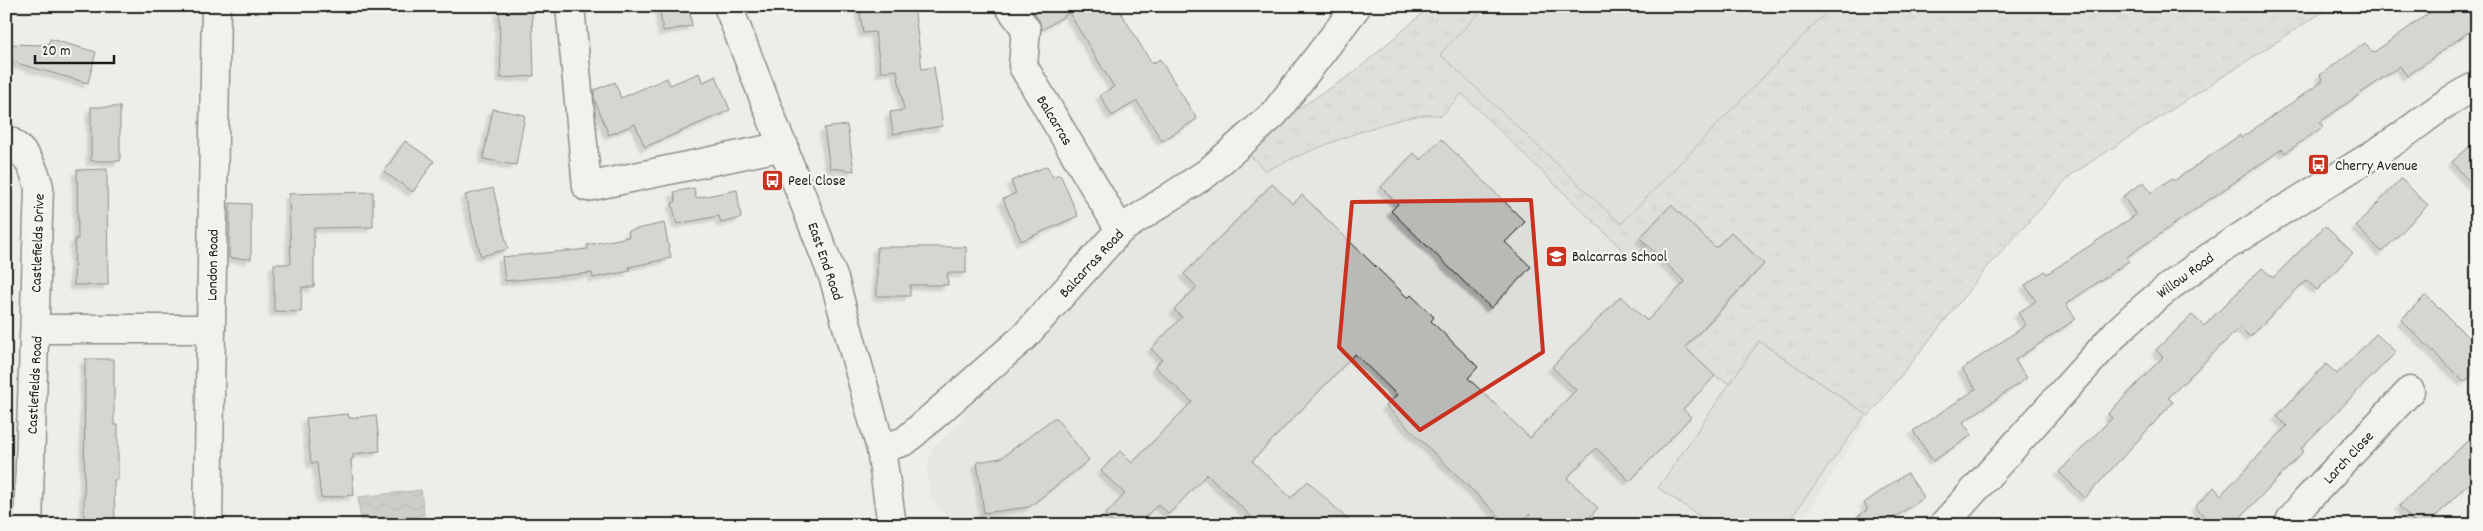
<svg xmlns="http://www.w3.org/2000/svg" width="2483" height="531" font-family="Dekko,sans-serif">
<defs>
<pattern id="grass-tufts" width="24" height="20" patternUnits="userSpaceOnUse" patternTransform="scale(1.25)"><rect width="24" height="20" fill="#cececb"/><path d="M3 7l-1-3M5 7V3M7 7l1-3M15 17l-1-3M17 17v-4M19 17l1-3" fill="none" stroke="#b0b0ae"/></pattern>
<pattern id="water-waves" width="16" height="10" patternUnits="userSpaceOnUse" patternTransform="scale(1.25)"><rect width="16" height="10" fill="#a6a6a3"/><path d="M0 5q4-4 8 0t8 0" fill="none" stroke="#868684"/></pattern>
<filter id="shadow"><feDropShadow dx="-4.5" dy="4.5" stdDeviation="1" flood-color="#0004"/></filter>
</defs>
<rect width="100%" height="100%" fill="#edede9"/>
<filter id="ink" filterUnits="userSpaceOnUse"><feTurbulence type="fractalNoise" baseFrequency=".02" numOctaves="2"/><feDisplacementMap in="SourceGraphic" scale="10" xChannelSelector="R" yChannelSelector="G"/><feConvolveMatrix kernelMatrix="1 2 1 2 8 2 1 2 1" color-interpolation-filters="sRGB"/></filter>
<g filter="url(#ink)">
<polygon fill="#ddddda" points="1431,6 2332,6 2071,175 1985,270 1878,402 1800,525 951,525 951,522 930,498 927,468 933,448 959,424 973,395 1128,241 1203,187 1279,121 1352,74"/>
<path fill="url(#grass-tufts)" stroke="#757574" d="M 1431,6 L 2332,6 L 2071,175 L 1985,270 L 1869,416 L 1759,341 L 1730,384 L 1715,376 L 1686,348 L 1764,264 L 1731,232 L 1716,248 L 1671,206 L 1640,238 L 1647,245 L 1632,259 L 1462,94 L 1441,116 C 1411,106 1297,156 1265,171 L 1247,152 L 1279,121 L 1352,74 Z"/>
<g fill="#cececb" stroke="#757574">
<polygon points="1486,6 1832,6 1621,224 1440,54"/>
<polygon points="1759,341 1866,414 1786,525 1713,525 1658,488"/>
</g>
<polygon fill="url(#water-waves)" stroke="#6f6f6d" points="421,490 424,515 361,523 358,497"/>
<g fill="#b9b9b6" stroke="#1c1c1c" filter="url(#shadow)">
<polygon points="659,6 689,6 692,26 663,31"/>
<polygon points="859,6 914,6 922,69 934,67 943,126 893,134 890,112 904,110 897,70 881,72 875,32 863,33"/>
<polygon points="1029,6 1117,6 1152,64 1160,59 1197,119 1162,141 1137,101 1112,116 1100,95 1114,87 1069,13 1042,30 1039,20"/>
<polygon points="2439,6 2477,6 2477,26 2407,76 2400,66 2320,122 2323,127 2285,153 2282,149 2239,179 2127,257 2129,261 2066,304 2076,319 2015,360 2027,378 1963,422 1972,435 1933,461 1913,431 1976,389 1962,369 2026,325 2018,313 2036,301 2025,285 2045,271 2047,274 2136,215 2123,196 2144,182 2151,193 2172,178 2174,181 2240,135 2241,138 2323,81 2320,75 2365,43 2373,53"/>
<polygon points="532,10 534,76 501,78 499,11"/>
<polygon points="50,39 96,52 88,83 6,60 6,44 48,45"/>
<polygon points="699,73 703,82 716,76 730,110 645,147 635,124 609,135 594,98 594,90 615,82 621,98 667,78 670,85"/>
<rect x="91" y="107" width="29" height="54"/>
<polygon points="493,109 525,115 516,165 483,159"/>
<polygon points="847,125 854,171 830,168 824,128"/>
<polygon points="1441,139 1525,222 1505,242 1531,267 1491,308 1391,211 1398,204 1381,187 1414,153 1421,160"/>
<polygon points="2477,140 2477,190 2452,162"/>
<polygon points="405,141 434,161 413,192 384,172"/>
<polygon points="1047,166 1053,177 1060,174 1078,216 1021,241 1003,199 1016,193 1011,181"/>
<polygon points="107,169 108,285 74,285 75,239 78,239 77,170"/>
<polygon points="2401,179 2428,205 2382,252 2356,226"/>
<polygon points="1272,184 1293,204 1302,195 1408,298 1411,295 1434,317 1431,321 1478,367 1468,378 1530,438 1576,390 1552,367 1621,296 1647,321 1685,282 1640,238 1671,205 1716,248 1731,232 1764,264 1685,347 1715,376 1683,409 1691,417 1630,481 1596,448 1567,478 1598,508 1583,525 1540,525 1529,514 1518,525 1508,525 1386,406 1397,395 1355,354 1252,461 1291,498 1308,481 1353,525 1260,525 1207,474 1169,514 1158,504 1138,525 1115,525 1105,515 1125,494 1101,471 1120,451 1132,463 1192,402 1155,367 1162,359 1151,349 1182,317 1174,310 1197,287 1184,274"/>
<polygon points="493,188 508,249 481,256 465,195"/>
<polygon points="694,188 696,198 737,190 741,218 721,223 719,216 677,224 672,203 676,202 674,192"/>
<polygon points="373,192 373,227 314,228 314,287 302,287 301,312 274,311 274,264 291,264 289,194"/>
<polygon points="230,203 251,204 251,259 229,258"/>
<polygon points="664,223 671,258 629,267 630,271 593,278 592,273 505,281 502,257 588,249 587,245 629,237 628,231"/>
<polygon points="2325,226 2353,253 2317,290 2306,280 2250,337 2240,327 2168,398 2173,402 2085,498 2059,472 2112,418 2108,414 2163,357 2156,350 2192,315 2204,326 2262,268 2273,278"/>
<polygon points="877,247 966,247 966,273 947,273 948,285 910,285 910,296 877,296"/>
<polygon points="2426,295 2477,346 2477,370 2464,382 2401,320"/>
<polygon points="2376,334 2396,352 2301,448 2304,451 2233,525 2213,525 2195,507 2214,487 2221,495 2287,426 2277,416 2326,364 2337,374"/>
<polygon points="85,359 114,359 114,425 118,425 118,480 114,480 115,525 84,525"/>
<polygon points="348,414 349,418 376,415 380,451 353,454 353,459 351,459 354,495 321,498 317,463 311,463 306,418"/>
<polygon points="1055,417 1089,460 1029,507 984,513 977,462 1001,458"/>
<polygon points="2477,432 2477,475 2427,525 2417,525 2399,506"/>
<polygon points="1907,473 1924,497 1884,525 1846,525 1868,509 1864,503"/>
</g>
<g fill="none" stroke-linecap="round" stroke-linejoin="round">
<defs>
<g id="minor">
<polyline points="570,6 587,187 784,146"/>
<polyline points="728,6 834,279 881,449 892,525"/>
<polyline points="1009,6 1026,29 1023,66 1120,230"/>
<path d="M 6,139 C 25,150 34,167 39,187 L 28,525"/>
<polyline points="35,329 211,329"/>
<polyline points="881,449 905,441 1024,337 1120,230 1207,173 1274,114 1357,6"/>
<path d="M 1943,525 L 2117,332 C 2196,255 2296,205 2388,145 C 2417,127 2446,99 2477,86"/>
<polyline points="2289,525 2291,519 2305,502 2410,391"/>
</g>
<polyline id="highway" points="208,525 216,6"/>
</defs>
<use href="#minor" stroke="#1c1c1c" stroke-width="31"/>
<use href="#highway" stroke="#1c1c1c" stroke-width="31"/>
<use href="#minor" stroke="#f6f6f2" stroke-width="28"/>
<use href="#highway" stroke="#f6f6f2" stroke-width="28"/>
</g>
</g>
<path d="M0 0H2483V531H0ZM 1531,200 L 1543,352 L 1420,430 L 1339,347 L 1352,202 Z" fill="#edede9" fill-opacity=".55" fill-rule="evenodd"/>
<path fill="none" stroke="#c8321e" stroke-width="4" stroke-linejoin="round" d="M 1531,200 L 1543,352 L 1420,430 L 1339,347 L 1352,202 Z"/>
<defs>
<symbol id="bus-square" viewBox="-11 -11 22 22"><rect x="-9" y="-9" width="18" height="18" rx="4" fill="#c8321e" stroke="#f6f6f2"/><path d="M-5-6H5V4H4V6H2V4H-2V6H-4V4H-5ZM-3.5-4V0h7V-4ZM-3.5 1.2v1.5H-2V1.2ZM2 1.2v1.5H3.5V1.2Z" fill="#fff"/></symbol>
<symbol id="school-square" viewBox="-11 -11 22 22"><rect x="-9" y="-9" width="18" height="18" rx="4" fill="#c8321e" stroke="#f6f6f2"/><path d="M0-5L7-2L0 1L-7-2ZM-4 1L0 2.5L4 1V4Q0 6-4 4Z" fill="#fff"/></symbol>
</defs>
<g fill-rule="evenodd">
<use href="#bus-square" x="2306" y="152" width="25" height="25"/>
<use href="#bus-square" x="760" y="168" width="25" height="25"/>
<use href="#school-square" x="1544" y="244" width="25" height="25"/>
</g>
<g text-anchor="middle" stroke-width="4.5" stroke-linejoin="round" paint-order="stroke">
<g font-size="15" fill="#1c1c1c" stroke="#f6f6f2">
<text transform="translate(1055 120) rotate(59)" y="5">Balcarras</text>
<text transform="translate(37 243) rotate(-88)" y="5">Castlefields Drive</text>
<text transform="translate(826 261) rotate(71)" y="5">East End Road</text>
<text transform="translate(1091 263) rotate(-47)" y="5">Balcarras Road</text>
<text transform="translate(212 265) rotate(-89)" y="5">London Road</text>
<text transform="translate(2185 275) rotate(-36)" y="5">Willow Road</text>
<text transform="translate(34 385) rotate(-87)" y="5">Castlefields Road</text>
<text transform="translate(2348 457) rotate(-47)" y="5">Larch Close</text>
</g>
<g font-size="15" fill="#1c1c1c" stroke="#f6f6f2" text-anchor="start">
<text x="2335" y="170">Cherry Avenue</text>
<text x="788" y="185">Peel Close</text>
<text x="1572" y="261">Balcarras School</text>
</g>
</g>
<rect width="2483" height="531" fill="none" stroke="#f6f6f2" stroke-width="25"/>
<rect x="12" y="12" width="2458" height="506" fill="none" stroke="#1c1c1c" stroke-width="2" filter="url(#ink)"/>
<path d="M35 55v8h79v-8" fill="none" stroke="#1c1c1c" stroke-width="2.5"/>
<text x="42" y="55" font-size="15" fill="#1c1c1c" stroke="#f6f6f2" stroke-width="4" paint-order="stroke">20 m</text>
</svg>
